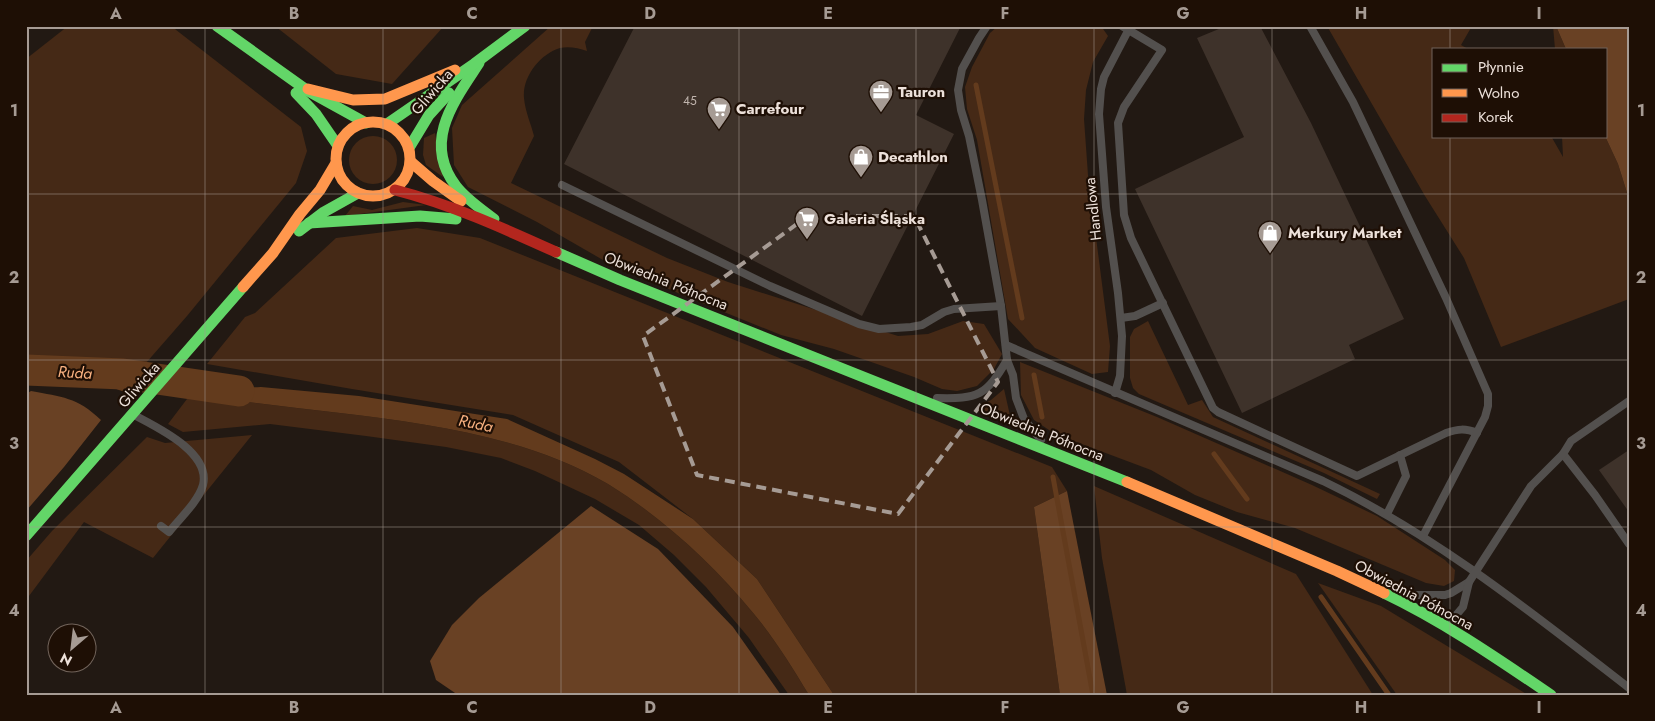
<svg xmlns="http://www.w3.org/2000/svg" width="1655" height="721" font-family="Jost,sans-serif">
<rect width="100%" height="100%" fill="#221913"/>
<g fill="#452916">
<polygon points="68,26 171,26 301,127 307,151 296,183 187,316 139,371 26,363 26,59"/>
<polygon points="275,26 444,26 392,84 336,74"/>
<path d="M 551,26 L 593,26 L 585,42 L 587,51 C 578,48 569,46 560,48 C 540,54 522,77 524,98 C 525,111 531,124 534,136 L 511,183 L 667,258 L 728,282 L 898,336 L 928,334 L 963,321 L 984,324 L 1002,354 L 994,369 L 977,386 L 957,391 L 942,389 L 914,377 L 834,349 L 781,335 L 687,297 L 603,260 L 537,222 L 468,187 L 454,165 L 452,128 L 462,105 Z"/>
<polygon points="998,26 1101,26 1108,36 1093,62 1086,90 1084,119 1088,175 1110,346 1108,372 1092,374 1035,348 1008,319 977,140 967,109 965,87 972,67 990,33"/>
<polygon points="1327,26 1472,26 1461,45 1468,49 1434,49 1434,136 1551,136 1563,157 1562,136 1605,136 1618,164 1629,199 1629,299 1501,347 1464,258 1425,196"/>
<polygon points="1553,26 1556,26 1566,49 1555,49"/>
<polygon points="435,133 443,177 426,165 423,155 424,138"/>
<circle cx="373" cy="160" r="24"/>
<polygon points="403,202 426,205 345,216 353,206 372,210"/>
<polygon points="417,228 480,238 1052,467 1067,491 1034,507 1060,695 834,695 757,579 693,519 619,462 513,415 352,389 207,364 245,317 255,313 336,238"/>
<polygon points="1148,321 1188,405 1202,400 1213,417 1380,494 1377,499 1324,473 1139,394 1133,388 1130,378 1130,337 1134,329"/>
<polygon points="1020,362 1157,417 1312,485 1377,516 1445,560 1455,570 1454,581 1444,586 1426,583 1295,528 1237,512 1195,495 1151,470 1055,434 1034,420 1021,395"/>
<polygon points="1004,389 1011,420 1010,423 976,410 976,408 991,400"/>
<path d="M 190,395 C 240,401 290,407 340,413 C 430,424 528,437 608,484 C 663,518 713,564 754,614 C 775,639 792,667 809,695 L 789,695 L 749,638 L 706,587 L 674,555 L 639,525 L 595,499 L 535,471 L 501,458 L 446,447 L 366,436 L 270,424 L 183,432 L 168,424 Z"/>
<polygon points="252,435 153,558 84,522 26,600 26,561 52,531 147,437 165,443"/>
<polygon points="1094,486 1296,574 1373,695 1127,695 1102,558"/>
<polygon points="1318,583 1381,606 1528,695 1397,695"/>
</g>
<g fill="#694124">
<polygon points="1556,26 1629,26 1629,199 1618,164 1605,136 1606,49 1566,49"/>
<path d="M 31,391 C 62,397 77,397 101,420 L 64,467 L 26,511 L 26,394 Z"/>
<polygon points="1067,491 1107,695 1060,695 1034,507"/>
<polygon points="591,506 658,549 733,627 781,695 458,695 436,680 430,661 452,625 479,598"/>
</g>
<g fill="#633b1d">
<polygon points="26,363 90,368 155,367 130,394 108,386 86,386 26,382"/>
<path d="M 207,373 C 226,386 238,388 261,387 L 359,396 L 507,419 L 595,459 L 624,474 L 693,519 L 757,579 L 834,695 L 809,695 C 792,667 775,639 754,614 C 713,564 663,518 608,484 C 528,437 430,424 340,413 C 290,407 240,401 190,395 Z"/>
</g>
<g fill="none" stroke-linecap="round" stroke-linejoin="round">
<g stroke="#633b1d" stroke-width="5">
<polyline points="976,85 1022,318"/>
<polyline points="1034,375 1042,417"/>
<polyline points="1214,454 1247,499"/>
<polyline points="1053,477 1093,695"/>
<polyline points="1321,597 1389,695"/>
</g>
<polyline stroke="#633b1d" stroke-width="31" points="26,370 123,374 239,391"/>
</g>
<g fill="#3e322a">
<polygon points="635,26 961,26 916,115 954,134 862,316 564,164"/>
<polygon points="1226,26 1260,26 1311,123 1404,319 1349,345 1355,359 1242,413 1135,189 1244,137 1197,38"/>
<polygon points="1629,450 1629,512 1599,470"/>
</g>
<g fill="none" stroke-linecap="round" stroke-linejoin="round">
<g stroke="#53504e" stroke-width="8">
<polyline points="987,26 979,38 962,69 958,90 961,110 969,136 982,200 1001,306 1007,360 1013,375 1016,398 1024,419 1041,440"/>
<path d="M 1122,26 L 1162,50 L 1124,107 L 1118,123 L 1124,215 L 1131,238 L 1213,408 L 1218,412 L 1357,476 L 1446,433 C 1458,429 1465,428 1477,433"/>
<polyline points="1310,26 1353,102 1446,298 1488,394 1488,406 1485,417 1423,536"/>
<polyline points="562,185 770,286 859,324 879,329 911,327 922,325 944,312 954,309 1001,306"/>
<polyline points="1121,318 1135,316 1163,303"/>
<path d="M 1006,345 L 1323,481 C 1435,535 1531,612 1629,688"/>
<polyline points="1115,393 1120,376 1122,336 1118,293 1106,207 1099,114 1101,89 1104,77 1130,27"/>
<path d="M 937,398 C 978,399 986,396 1007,360"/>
<path d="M 134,415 C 156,427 211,452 203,485 C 198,502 180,518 169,532 L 161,526"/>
<polyline points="1563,454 1595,495 1629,544"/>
<polyline points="1387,514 1406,476 1400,455"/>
<polyline points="1402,595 1445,595 1451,593 1469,582"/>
<polyline points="1447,626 1463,607 1469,582 1531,486 1563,454 1571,441 1629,401"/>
</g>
<g stroke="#63d668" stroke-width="11">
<polyline points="217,26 308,91 366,123"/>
<path d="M 479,63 C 454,101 422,142 456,186 C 466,199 481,209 494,219"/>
<polyline points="296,93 316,114 338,146"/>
<polyline points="387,124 474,64 525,26"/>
<polyline points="409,148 429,115 449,93"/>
<polyline points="309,223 420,216 456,219"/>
<polyline points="299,231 324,212 358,193"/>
<polyline points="556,252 620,280 1127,482"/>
<polyline points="26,536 243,287"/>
<path d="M 1384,593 C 1443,621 1498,659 1551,695"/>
</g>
<g stroke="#ff974d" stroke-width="11">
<polyline points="308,89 353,100 385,99 455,70"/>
<circle cx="373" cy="159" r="37"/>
<polyline points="411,162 433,181 461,201"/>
<polyline points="243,287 273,253 300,214 320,190 336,163"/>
<polyline points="1127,482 1337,571 1384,593"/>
</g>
<path stroke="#b3261e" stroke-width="11" d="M 395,190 C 450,204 503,228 556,252"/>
</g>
<path fill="none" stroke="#a69b94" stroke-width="4" stroke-dasharray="10 6" stroke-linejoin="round" d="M 808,216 L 914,216 L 998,382 L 898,514 L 697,475 L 643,336 Z"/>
<path fill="none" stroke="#a69b94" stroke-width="1" stroke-opacity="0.55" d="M 205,26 L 205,695M 383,26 L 383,695M 561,26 L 561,695M 739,26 L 739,695M 916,26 L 916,695M 1094,26 L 1094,695M 1272,26 L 1272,695M 1450,26 L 1450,49M 1450,136 L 1450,695M 26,194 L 1629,194M 26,360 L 1629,360M 26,527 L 1629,527"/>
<defs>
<symbol id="office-pin" viewBox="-11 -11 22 30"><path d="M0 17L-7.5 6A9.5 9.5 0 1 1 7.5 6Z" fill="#a69b94" stroke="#1e0f05"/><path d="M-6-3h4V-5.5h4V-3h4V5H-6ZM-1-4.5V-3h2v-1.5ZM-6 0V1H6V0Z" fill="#fff"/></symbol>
<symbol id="supermarket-pin" viewBox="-11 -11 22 30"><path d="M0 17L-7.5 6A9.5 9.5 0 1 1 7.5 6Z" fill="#a69b94" stroke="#1e0f05"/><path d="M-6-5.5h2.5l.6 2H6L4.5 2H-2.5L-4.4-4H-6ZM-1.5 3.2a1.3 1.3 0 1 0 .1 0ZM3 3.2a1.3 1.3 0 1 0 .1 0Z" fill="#fff"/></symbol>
<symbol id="shop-pin" viewBox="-11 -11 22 30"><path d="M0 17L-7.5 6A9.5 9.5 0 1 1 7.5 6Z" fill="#a69b94" stroke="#1e0f05"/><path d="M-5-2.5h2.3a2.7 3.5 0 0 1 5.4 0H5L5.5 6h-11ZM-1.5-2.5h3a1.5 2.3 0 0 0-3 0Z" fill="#fff"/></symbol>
</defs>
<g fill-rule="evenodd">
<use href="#office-pin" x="867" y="78" width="28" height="38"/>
<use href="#supermarket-pin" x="705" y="95" width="28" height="38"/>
<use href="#shop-pin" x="847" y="143" width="28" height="38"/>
<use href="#supermarket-pin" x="793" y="205" width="28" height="38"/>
<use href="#shop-pin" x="1256" y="219" width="28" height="38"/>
</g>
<g text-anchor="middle" stroke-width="4.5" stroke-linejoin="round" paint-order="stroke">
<g font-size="12" fill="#c1b5ae">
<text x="690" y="105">45</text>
</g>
<g font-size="15" fill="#ede1da" stroke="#1e0f05">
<text transform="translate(432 92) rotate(-49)" y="5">Gliwicka</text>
<text transform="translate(1093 209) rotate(-96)" y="5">Handlowa</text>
<text transform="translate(666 281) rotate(22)" y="5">Obwiednia Północna</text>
<text transform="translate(139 385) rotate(-49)" y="5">Gliwicka</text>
<text transform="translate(1042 432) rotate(22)" y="5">Obwiednia Północna</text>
<text transform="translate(1414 595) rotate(28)" y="5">Obwiednia Północna</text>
</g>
<g font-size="15" font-weight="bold" fill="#ede1da" stroke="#1e0f05" text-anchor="start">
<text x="898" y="97">Tauron</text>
<text x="736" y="114">Carrefour</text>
<text x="878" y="162">Decathlon</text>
<text x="824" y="224">Galeria Śląska</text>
<text x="1288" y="238">Merkury Market</text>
</g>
<g font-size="16" font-style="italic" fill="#fab281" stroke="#1e0f05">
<text transform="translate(75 372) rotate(3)" y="6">Ruda</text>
<text transform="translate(476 423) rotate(12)" y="6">Ruda</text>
</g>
</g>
<rect width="1655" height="721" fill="none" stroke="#1e0f05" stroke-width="55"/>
<rect x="1432" y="48" width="175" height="90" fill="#1e0f05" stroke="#71635a"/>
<rect x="1442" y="64" width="25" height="8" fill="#63d668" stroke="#71635a"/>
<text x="1478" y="72" font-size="15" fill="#ede1da">Płynnie</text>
<rect x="1442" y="89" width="25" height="8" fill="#ff974d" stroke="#71635a"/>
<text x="1478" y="98" font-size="15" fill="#ede1da">Wolno</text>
<rect x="1442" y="114" width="25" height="8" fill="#b3261e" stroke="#71635a"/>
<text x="1478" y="122" font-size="15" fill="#ede1da">Korek</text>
<g transform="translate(72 648) rotate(208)"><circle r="24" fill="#1e0f05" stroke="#71635a"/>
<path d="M0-4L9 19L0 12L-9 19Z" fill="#a69b94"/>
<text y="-8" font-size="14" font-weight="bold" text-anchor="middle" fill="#ede1da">N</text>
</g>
<rect x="28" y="28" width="1600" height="666" fill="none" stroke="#a69b94" stroke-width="2"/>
<g font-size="16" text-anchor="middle" font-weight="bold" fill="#a69b94">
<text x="116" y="19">A</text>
<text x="294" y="19">B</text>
<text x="472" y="19">C</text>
<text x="650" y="19">D</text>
<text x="828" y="19">E</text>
<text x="1005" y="19">F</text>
<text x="1183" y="19">G</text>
<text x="1361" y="19">H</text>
<text x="1539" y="19">I</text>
<text x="14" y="116">1</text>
<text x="1641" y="116">1</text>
<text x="14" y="283">2</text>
<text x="1641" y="283">2</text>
<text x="14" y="449">3</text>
<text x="1641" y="449">3</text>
<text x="14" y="616">4</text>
<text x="1641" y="616">4</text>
<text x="116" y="713">A</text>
<text x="294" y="713">B</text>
<text x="472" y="713">C</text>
<text x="650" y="713">D</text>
<text x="828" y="713">E</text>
<text x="1005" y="713">F</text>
<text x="1183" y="713">G</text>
<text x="1361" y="713">H</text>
<text x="1539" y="713">I</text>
</g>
</svg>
